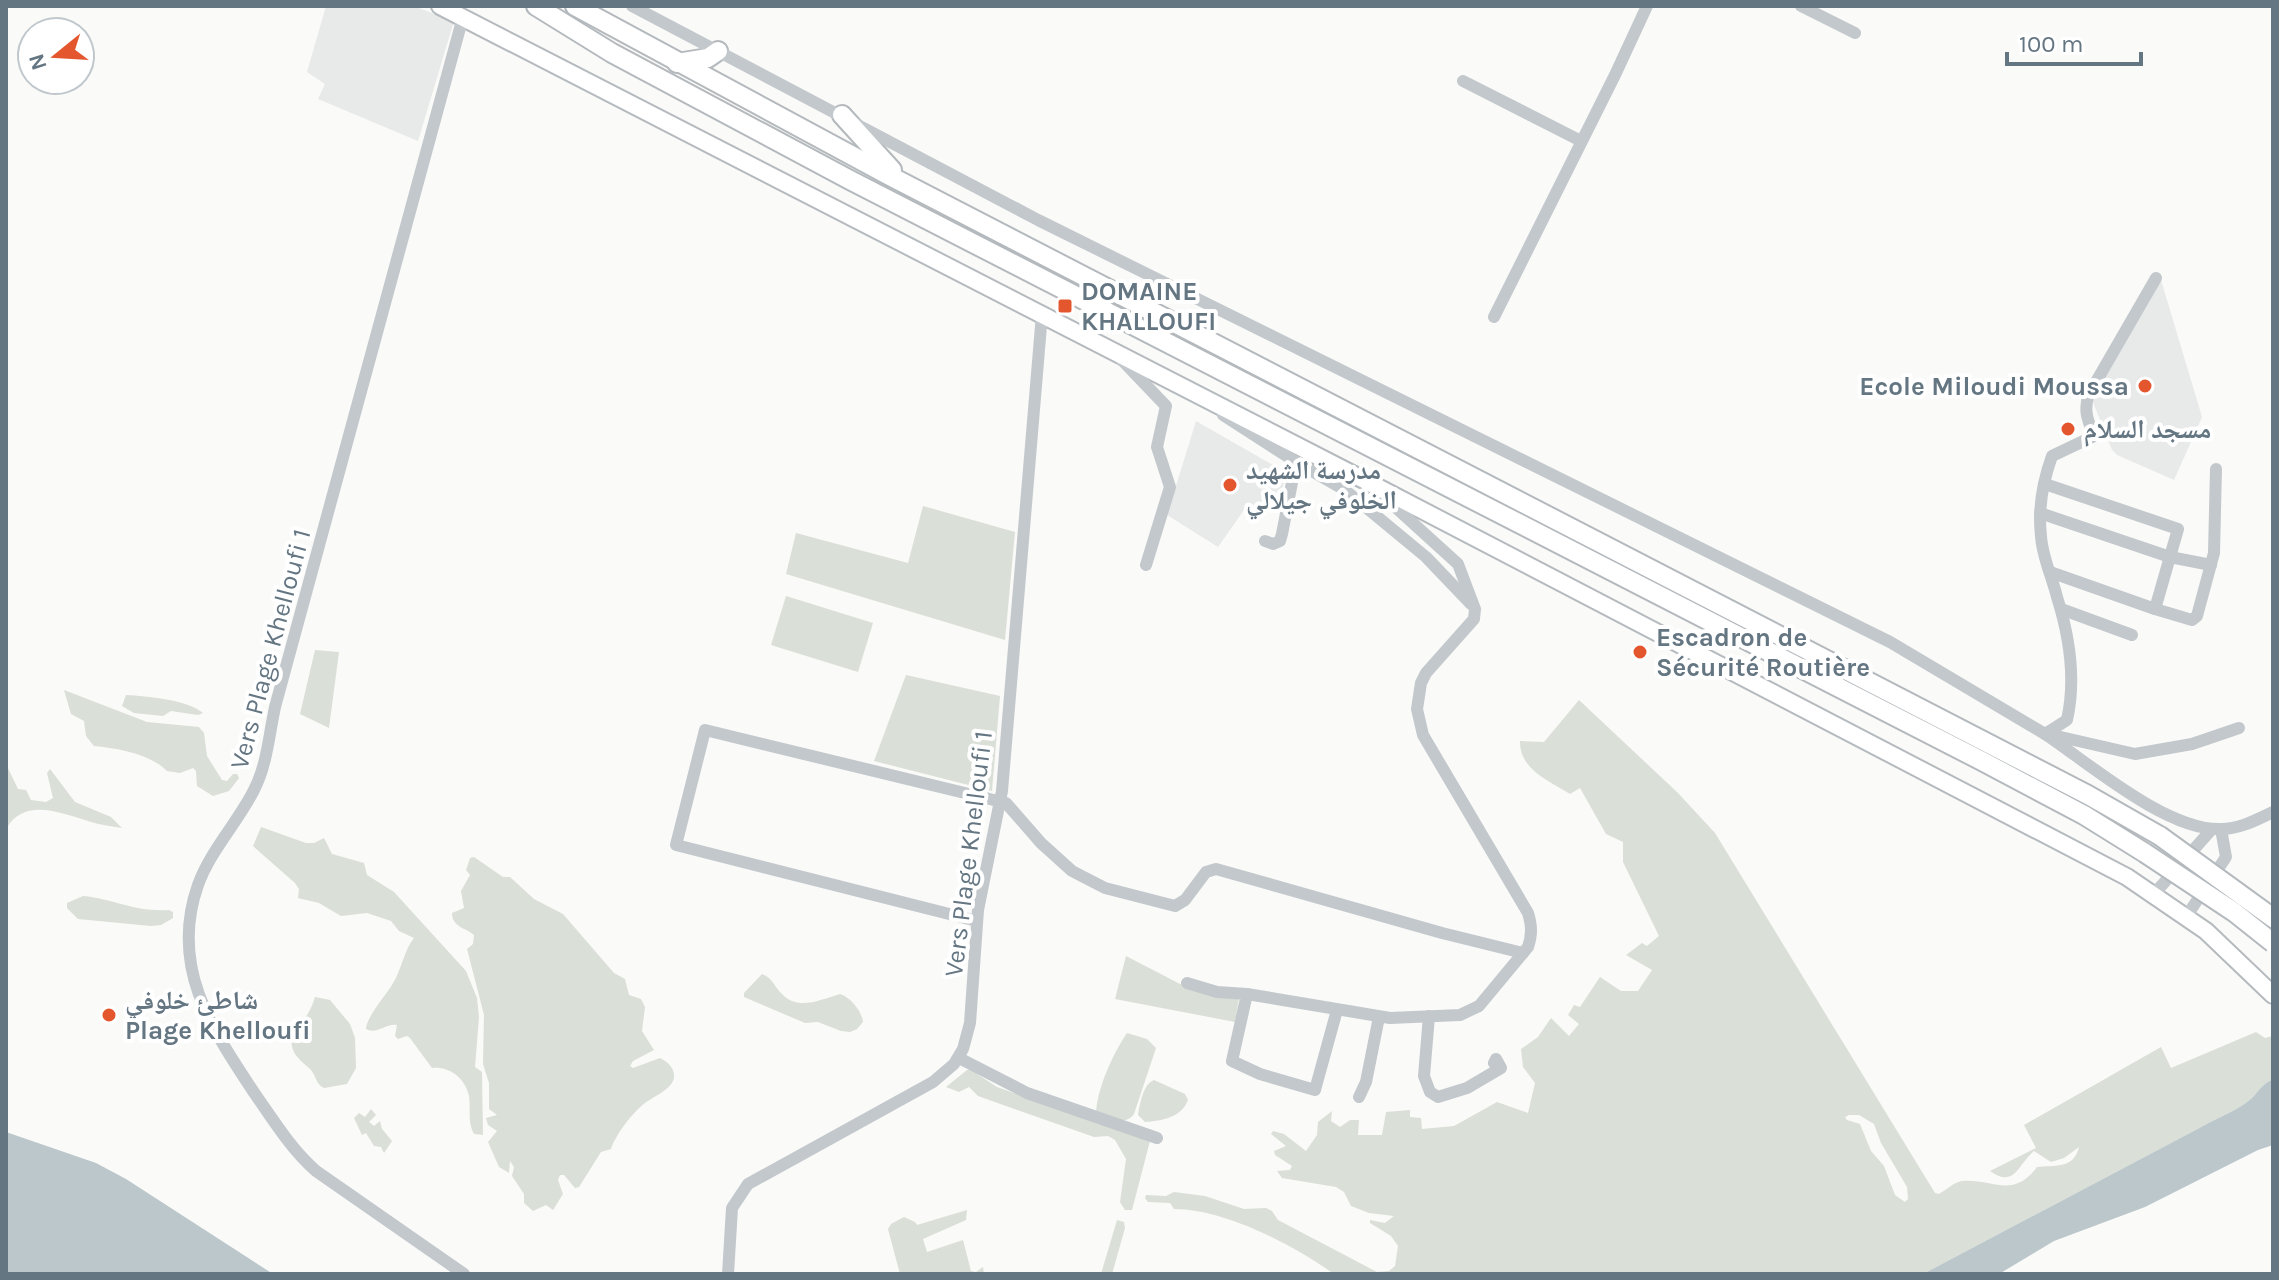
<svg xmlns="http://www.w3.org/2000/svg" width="2279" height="1280" font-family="Karla,'Noto Naskh Arabic',sans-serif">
<rect width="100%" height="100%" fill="#fafaf8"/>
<g fill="#e8e9e9">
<polygon points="326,6 413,6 454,21 418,141 318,99 325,84 307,72"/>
<polygon points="2161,280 2202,417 2174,480 2117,455 2112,450 2091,397"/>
<polygon points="1196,421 1287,473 1281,493 1266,507 1244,510 1218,547 1167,515"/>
</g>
<g fill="#dadfd7" fill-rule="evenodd">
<polygon points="923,506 1015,532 1005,640 786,574 796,533 908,563"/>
<polygon points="786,596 873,623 858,672 771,645"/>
<polygon points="315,650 339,652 329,728 300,714"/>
<polygon points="906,675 1000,696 992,791 874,761"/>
<path d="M 64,690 L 147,722 L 199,727 L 204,733 L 207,756 L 222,780 L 227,781 L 233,774 L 237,774 L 239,778 L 229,791 L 213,796 L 197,786 L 196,771 L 193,768 L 180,773 L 167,771 C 151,754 116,748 94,746 L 86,736 L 84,721 L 71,714 Z"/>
<path d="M 126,695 C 146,696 188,700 203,713 L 198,715 L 171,711 L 163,716 L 134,713 L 122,706 Z"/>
<path d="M 1579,700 L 1678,793 L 1715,833 L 1935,1193 L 1939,1194 C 1946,1190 1954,1182 1962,1181 C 1992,1178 2013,1200 2037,1167 C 2055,1165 2074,1169 2079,1147 L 2064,1158 L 2051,1162 L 2034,1151 C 2018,1164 2015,1189 1990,1171 L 2036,1148 L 2024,1125 L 2161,1047 L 2171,1068 L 2256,1032 L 2265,1038 L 2273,1036 L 2273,1079 C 2263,1084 2260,1089 2253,1097 C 2241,1109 2219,1117 2205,1125 L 1923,1274 L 1334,1274 C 1293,1245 1225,1209 1174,1209 L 1170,1203 L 1148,1202 L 1145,1198 L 1146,1195 L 1166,1196 L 1174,1192 L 1205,1196 L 1244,1209 L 1266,1208 L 1272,1211 L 1278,1220 L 1377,1272 L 1389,1271 L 1395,1266 L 1398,1246 L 1391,1236 L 1370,1223 L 1370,1220 L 1385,1223 L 1394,1216 L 1369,1213 L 1351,1206 L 1344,1192 L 1336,1187 L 1282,1178 L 1277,1171 L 1290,1170 L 1292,1166 L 1275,1155 L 1274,1151 L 1286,1146 L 1271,1134 L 1273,1131 L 1284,1134 L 1306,1151 L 1317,1135 L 1318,1122 L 1332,1111 L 1331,1121 L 1340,1127 L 1350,1120 L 1359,1120 L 1358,1135 L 1382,1135 L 1386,1112 L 1410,1110 L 1410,1117 L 1421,1118 L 1422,1129 L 1454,1126 L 1497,1102 L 1528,1113 L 1535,1083 L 1523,1067 L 1521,1049 L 1538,1037 L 1551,1018 L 1569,1036 L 1579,1024 L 1568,1015 L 1574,1005 L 1580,1007 L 1600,977 L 1621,991 L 1638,991 L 1652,970 L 1626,955 L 1642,943 L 1647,946 L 1659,936 L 1623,862 L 1623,842 L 1606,834 L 1580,788 L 1570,794 C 1549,781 1519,769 1520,741 L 1544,742 ZM 1849,1115 L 1859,1115 L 1874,1124 L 1881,1143 L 1907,1187 L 1908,1199 L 1905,1202 L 1895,1195 L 1884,1166 L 1871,1151 L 1860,1124 L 1847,1120 L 1845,1117 Z"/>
<path d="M 6,764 L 18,789 L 26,790 L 31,800 L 46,802 L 53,798 L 47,773 L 50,769 L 75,802 L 111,817 L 122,828 C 112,826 101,825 91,822 C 63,814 25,796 6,829 Z"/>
<path d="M 261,827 L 306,843 L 314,843 L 324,838 L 332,854 L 364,863 L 367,875 L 394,892 L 466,971 L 477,998 L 479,1017 L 475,1067 L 482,1072 L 483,1135 L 474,1134 C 467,1121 471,1109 469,1096 C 465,1077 448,1066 432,1068 L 410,1038 L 407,1036 L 398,1039 L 395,1036 L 397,1025 C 386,1023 377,1035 366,1029 C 366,1018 385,996 392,985 C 402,969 404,950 414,938 L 399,931 L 391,921 L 367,913 L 341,916 L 319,903 L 298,898 L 299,889 L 295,883 L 253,846 Z"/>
<path d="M 474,857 L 503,877 L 510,877 L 534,899 L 563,914 L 614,973 L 625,979 L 629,995 L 641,999 L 645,1007 L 642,1031 L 654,1050 L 633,1061 L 630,1066 L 633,1068 L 660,1058 C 668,1062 675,1068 674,1078 C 672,1089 653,1097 645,1103 C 633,1112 616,1134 611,1149 L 601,1152 L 579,1187 L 575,1188 L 564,1175 L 560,1175 L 558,1180 L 563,1194 L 553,1210 L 546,1205 L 533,1211 L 524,1203 L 524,1194 L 512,1176 L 514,1167 L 510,1161 L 509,1173 L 499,1167 L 488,1142 L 497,1131 L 488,1125 L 486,1118 L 497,1115 L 489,1109 L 489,1083 L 483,1064 L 484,1015 L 467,949 L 473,944 L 474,935 C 466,928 452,927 452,913 L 464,908 L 461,891 L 470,875 L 466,870 L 470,858 Z"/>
<path d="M 83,896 C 115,899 133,912 169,910 L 173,912 L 173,918 L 161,925 L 151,926 L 78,919 L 67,908 L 67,903 Z"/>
<polygon points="1126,956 1182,985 1239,998 1235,1022 1115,999"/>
<path d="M 762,974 C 772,978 773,984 780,992 C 797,1012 819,1000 840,994 C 850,997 862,1011 863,1022 L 857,1029 L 850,1032 L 841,1031 L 818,1022 L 805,1023 L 744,997 L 744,993 Z"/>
<path d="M 315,997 L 330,1000 L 350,1024 L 355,1038 L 356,1068 L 347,1084 L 324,1088 C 314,1083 317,1075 309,1068 C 271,1038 306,1031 315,997 Z"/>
<path d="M 1127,1033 L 1147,1039 L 1156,1048 L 1134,1114 C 1125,1127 1109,1117 1096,1114 C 1097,1088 1113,1054 1127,1033 Z"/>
<polygon points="967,1070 971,1070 997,1087 1150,1141 1132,1210 1125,1210 1120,1202 1126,1159 1115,1140 1108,1136 1094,1137 978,1096 969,1087 959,1092 946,1087"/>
<path d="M 1154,1080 L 1185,1094 L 1188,1100 C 1182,1117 1162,1121 1145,1122 L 1138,1115 C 1140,1104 1143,1084 1154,1080 Z"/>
<polygon points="371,1109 376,1115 369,1122 374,1126 380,1121 382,1129 392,1141 384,1153 381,1147 374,1146 366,1133 362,1135 354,1118 359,1113 365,1117"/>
<polygon points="967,1210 966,1220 923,1239 927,1252 963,1240 971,1271 976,1272 983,1267 984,1274 900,1274 888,1229 891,1224 904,1217 915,1222 917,1225"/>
<polygon points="1117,1220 1124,1222 1125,1228 1112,1274 1101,1274"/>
</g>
<g fill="#bbc7cb">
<path d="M 2273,1079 L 2273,1145 L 2258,1150 L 2145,1207 L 2054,1241 L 1999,1274 L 1923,1274 L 2205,1125 C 2219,1117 2241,1109 2253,1097 C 2260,1089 2263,1084 2273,1079 Z"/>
<polygon points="6,1132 96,1163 126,1179 273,1274 6,1274"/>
</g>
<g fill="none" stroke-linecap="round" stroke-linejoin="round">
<defs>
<polyline id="major" points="440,6 1364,480 2127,877 2206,931 2273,995"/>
<g id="highway">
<polyline points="536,6 612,53 850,180 1980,760 2084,815 2145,853"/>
<polyline points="575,6 888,175 2088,795 2160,836"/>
<polyline points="677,63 708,58 718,51"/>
<polyline points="842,115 892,170"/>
</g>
</defs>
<use href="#major" stroke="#b5babe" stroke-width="20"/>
<use href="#highway" stroke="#b4b9bd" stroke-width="22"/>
<g stroke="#c3c8cc" stroke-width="12">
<path d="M 632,6 L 1038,220 L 1890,642 L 2045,734 L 2067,720 C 2076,680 2069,635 2057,597 C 2052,577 2042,556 2041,536 C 2038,510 2043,481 2052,456 L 2094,436 C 2088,421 2083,410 2089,394 L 2156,278"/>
<polyline points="1801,6 1855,33"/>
<path d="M 463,17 L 275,707 C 269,735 267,765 254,790 C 238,822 210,851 198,885 C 169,967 212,1029 255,1094 C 274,1121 291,1149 316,1171 L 464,1274"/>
<polyline points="1463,81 1581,141"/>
<polyline points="1494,317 1615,75 1647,6"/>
<polyline points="1121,359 1166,406 1157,447 1170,487 1146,565"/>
<polyline points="1223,415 1296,462 1345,490 1426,557 1471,604"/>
<polyline points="2045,484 2178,529 2155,609 2050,572"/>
<polyline points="2040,513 2170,557 2211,565"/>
<polyline points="1265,541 1273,544 1280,541 1282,534 1296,462"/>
<polyline points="2061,609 2132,635"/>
<polyline points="2155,609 2192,620 2197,616 2214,553 2216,469"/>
<path d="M 2045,734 C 2090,764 2167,831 2221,829 C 2240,829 2256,820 2273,812"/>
<polyline points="2052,735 2135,754 2192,744 2239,728"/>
<polyline points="2154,894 2212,829"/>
<polyline points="2186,917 2226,857 2221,829"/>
<polyline points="977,921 676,845 705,730 1006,803 1041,843 1072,871 1105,888 1175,906 1185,900 1206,872 1216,869 1442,933 1523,953"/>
<polyline points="1187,983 1217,992 1247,994 1232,1061 1260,1074 1315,1090 1337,1010"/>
<path d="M 1247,994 L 1390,1018 L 1460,1015 L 1479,1006 L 1528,947 C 1532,935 1532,926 1528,913 L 1423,735 L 1417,709 L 1421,683 L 1426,673 L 1474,619 L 1475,609 L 1458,564 L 1382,495"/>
<polyline points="1429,1016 1424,1076 1430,1092 1438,1097 1467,1088 1501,1068 1496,1059 1494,1063"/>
<polyline points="959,1058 1027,1093 1157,1138"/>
<polyline points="1359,1097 1366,1082 1379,1017"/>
<polyline points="728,1274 732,1208 748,1184 933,1082 954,1064 963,1049 970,1023 978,910 1002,791 1042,314"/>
</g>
<use href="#major" stroke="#fff" stroke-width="16"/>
<use href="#highway" stroke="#fff" stroke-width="18"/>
<defs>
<g id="highway-bridge">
<polyline points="2160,836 2273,918"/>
<polyline points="2145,853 2234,912 2273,943"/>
</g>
</defs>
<use href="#highway-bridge" stroke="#b4b9bd" stroke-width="22" stroke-linecap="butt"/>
<use href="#highway-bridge" stroke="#fff" stroke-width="18"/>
</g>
<g fill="#e4572e" stroke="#fff" stroke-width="3">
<rect x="1057" y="298" width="16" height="16" rx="4"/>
<circle cx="2145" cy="386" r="8"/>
<circle cx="2068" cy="429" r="8"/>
<circle cx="1230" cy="485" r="8"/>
<circle cx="1640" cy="652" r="8"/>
<circle cx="109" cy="1015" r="8"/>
</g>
<g text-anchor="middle" stroke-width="8" stroke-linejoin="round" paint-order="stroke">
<g font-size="26" font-weight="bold" fill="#657683" stroke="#fff" text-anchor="start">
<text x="1081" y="300">DOMAINE<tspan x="1081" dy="30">KHALLOUFI</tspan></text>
<text x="2129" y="395" text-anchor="end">Ecole Miloudi Moussa</text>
<text x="2084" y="438">مسجد السلام</text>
<text x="1246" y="479">مدرسة الشهيد<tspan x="1246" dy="30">الخلوفي جيلالي</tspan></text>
<text x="1656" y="646">Escadron de<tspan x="1656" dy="30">Sécurité Routière</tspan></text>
<text x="125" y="1009">شاطئ خلوفي<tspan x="125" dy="30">Plage Khelloufi</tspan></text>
</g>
<g font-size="26" fill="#657683" stroke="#fff">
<text transform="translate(270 649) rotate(-75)" y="9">Vers Plage Khelloufi 1</text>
<text transform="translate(968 854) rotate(-83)" y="9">Vers Plage Khelloufi 1</text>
</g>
</g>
<rect width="2279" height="1280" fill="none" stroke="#657683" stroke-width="16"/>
<g transform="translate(56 56) rotate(252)"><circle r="38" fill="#ffffff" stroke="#c1c8cd" stroke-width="2"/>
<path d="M0-6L14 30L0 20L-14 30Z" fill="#e4572e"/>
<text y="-12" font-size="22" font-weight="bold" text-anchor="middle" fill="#657683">N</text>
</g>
<path d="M2007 52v12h134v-12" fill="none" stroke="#657683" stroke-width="4"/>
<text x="2019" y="52" font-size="24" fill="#657683" stroke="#ffffff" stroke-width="6" paint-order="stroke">100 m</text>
</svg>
